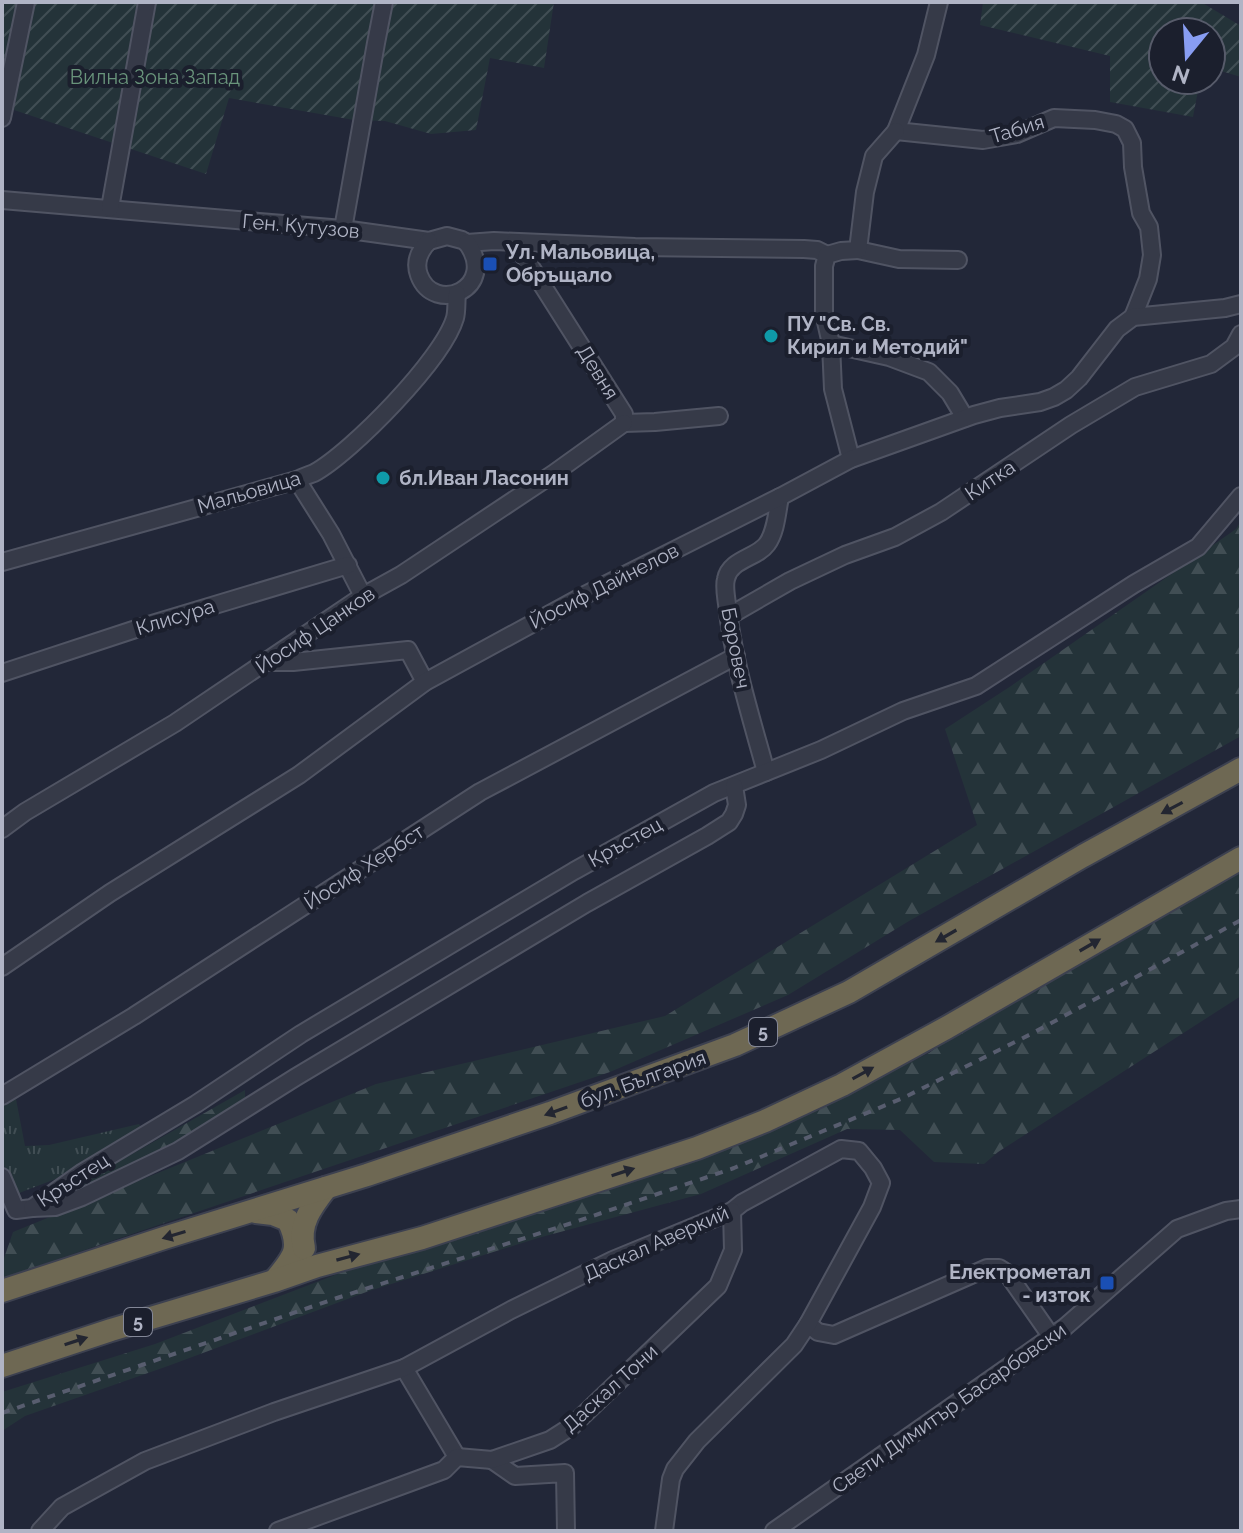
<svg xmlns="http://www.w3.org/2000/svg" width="1243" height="1533" font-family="Raleway,sans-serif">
<defs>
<pattern id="grass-tufts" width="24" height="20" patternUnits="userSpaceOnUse" patternTransform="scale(2)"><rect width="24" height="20" fill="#243339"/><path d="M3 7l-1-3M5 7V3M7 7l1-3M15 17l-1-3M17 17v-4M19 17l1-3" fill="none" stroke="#414e54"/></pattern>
<pattern id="forest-firs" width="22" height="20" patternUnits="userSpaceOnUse" patternTransform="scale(2)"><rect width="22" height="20" fill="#243339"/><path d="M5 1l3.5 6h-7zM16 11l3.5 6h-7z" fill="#414e54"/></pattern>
<pattern id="garden-furrows" width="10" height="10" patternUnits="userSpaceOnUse" patternTransform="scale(2)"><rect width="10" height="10" fill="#243339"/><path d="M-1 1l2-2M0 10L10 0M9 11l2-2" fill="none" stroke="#414e54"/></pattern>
</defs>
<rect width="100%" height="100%" fill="#222738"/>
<polygon fill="url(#grass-tufts)" points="16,1099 25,1146 49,1145 139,1124 152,1142 14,1195 2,1160 2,1105"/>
<g fill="url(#forest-firs)">
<polygon points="1241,521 1241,736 909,921 788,995 610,1072 2,1278 2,1264 13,1232 376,1084 665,1016 977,825 945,729 1011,686 1236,529"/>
<polygon points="1241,866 1241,996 998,1152 984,1164 934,1162 900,1130 847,1129 701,1194 538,1238 369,1291 168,1366 25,1416 2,1431 2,1392 155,1344 348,1270 634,1181 814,1109 929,1053 949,1038"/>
<polygon points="245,1090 245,1107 214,1125 49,1205 67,1191"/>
</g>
<g fill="url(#garden-furrows)">
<polygon points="2,2 554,2 544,68 490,58 476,130 431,134 385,121 354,120 229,98 206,174 2,106"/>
<polygon points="983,2 1201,2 1241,26 1241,77 1211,68 1211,32 1163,32 1163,80 1200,80 1193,117 1110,102 1110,56 980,25"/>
</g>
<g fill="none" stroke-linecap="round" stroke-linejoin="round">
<defs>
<g id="minor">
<polyline points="939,2 926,55 896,131 983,140 1017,134 1054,118 1095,120 1116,124 1125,129 1132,143 1133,167 1141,213 1149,227 1152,255 1148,279 1133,317"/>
<polyline points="2,118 26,2"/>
<polyline points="2,200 343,229 429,241 447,236 462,240 467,243 494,241 635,247 804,249 817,250 827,255"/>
<polyline points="110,208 147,2"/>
<polyline points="343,229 376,43 384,2"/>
<path d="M 429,241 C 420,250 414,261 419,275 C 434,316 499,288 467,243"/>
<polyline points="515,242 624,414 624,423 655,422 719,416"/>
<polyline points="858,250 899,259 958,260"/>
<polyline points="831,344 889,357 929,372 950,393 965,418"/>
<polyline points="851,459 833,389 831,344 824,313 824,266 827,255 841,251 858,250 865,192 874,156 896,131"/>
<polyline points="297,480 331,534 363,596"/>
<path d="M 2,562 L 297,480 C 302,477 309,475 314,473 C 352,452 443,359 455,318 C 457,311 456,301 457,294"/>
<polyline points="729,616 790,581 845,555 895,537 941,512 1071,425 1135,387 1211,364 1234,347 1241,334"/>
<polyline points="267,662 293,662 408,650 425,682"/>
<polyline points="2,673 145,626 348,565"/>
<path d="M 766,772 C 751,717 733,661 727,604 C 726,596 724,586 726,579 C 730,559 757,558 767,544 C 776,532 777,512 780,497"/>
<polyline points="2,829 25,812 175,723 363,596 401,575 553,474 624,423"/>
<polyline points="2,967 110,893 299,775 425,682 581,597 780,497 851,459 974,415 1000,408 1040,402 1054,397 1066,390 1079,378 1117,329 1133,317 1225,308 1241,304"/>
<polyline points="2,1096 134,1016 480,792 736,656"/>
<polyline points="2,1177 16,1210 32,1208 83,1172 196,1104 301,1034 574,871 714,793 821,750 903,711 976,686 1134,584 1198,547 1241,496"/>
<polyline points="32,1208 55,1207 82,1197 178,1151 296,1077 587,903 707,836 729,822 734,814 737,805 734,786"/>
<polyline points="808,1324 818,1332 834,1335 987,1268 999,1268 1007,1273 1051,1336"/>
<polyline points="404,1368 457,1457"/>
<polyline points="492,1460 515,1476 565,1473 566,1531"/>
<polyline points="40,1531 62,1507 145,1461 274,1412 404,1368 511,1310 613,1260 732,1211 742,1203 841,1149 859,1151 873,1168 881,1183 872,1207 808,1324 794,1345 697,1441 675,1469 671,1479 664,1531"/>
<polyline points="278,1531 444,1470 457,1457 492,1460 550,1440 572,1426 718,1286 733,1250 732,1211"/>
<polyline points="774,1531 1065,1327 1177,1229 1226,1211 1241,1209"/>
</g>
<g id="highway">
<path d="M 256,1212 L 273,1214 L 288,1220 C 302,1249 294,1257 275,1280"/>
<path d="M 304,1248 C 298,1224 312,1206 326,1188"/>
<polyline points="2,1291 164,1238 367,1175 550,1113 735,1045 849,992 1083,856 1241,769"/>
<polyline points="2,1366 111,1330 274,1281 317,1266 422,1238 697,1148 765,1121 842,1085 946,1028 1241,858"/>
</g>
</defs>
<use href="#minor" stroke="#505463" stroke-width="20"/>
<use href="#highway" stroke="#3d4150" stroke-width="26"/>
<use href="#minor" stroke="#363a48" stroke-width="16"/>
<use href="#highway" stroke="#6e6853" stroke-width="22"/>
<polyline stroke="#585d6f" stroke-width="4" stroke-dasharray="8 8" stroke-linecap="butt" points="2,1413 337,1298 575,1222 734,1168 903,1098 1031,1034 1241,920"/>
</g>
<defs><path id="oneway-solid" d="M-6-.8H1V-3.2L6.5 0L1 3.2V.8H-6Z" transform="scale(2)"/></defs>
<g fill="#232631">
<use href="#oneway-solid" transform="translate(1172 808) rotate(152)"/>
<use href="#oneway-solid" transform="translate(946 936) rotate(150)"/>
<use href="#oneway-solid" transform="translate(1090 945) rotate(-30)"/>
<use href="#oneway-solid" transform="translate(863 1073) rotate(-29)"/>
<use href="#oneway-solid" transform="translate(556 1111) rotate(160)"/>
<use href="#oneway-solid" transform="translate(623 1172) rotate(-18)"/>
<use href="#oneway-solid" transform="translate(174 1235) rotate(163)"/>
<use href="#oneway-solid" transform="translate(348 1257) rotate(-15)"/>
<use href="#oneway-solid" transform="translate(76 1341) rotate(-18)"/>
</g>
<g fill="#1a4fb4" stroke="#1b1f2d" stroke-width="3">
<rect x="482" y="256" width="16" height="16" rx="4"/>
<rect x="1099" y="1275" width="16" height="16" rx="4"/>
</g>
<g fill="#0f9aa8" stroke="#1b1f2d" stroke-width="3">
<circle cx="771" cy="336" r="8"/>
<circle cx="383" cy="478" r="8"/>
</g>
<g text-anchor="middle" stroke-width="8" stroke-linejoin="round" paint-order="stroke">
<g fill="#1b1f2d" stroke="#838797" stroke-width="2">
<rect x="749" y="1018" width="28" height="28" rx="6"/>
<rect x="124" y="1308" width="28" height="28" rx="6"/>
</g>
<g font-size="18" font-weight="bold" fill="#b0b4c5">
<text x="763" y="1038">5</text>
<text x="138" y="1328">5</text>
</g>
<g font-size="20" fill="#69947b" stroke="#1b1f2d">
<text x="155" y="84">Вилна Зона Запад</text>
</g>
<g font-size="20" fill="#b0b4c5" stroke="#1b1f2d">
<text transform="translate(1017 129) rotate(-17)" y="7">Табия</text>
<text transform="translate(301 226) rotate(5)" y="7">Ген. Кутузов</text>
<text transform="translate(598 372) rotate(58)" y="7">Девня</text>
<text transform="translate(990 480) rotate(-34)" y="7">Китка</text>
<text transform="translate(249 492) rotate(-16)" y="7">Мальовица</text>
<text transform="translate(604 586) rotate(-27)" y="7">Йосиф Дайнелов</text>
<text transform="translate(175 617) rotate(-17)" y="7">Клисура</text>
<text transform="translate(315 630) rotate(-34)" y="7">Йосиф Цанков</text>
<text transform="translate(736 648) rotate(79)" y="7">Боровеч</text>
<text transform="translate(625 842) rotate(-29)" y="7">Кръстец</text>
<text transform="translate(364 867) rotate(-33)" y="7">Йосиф Хербст</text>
<text transform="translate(643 1079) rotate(-20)" y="7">бул. България</text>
<text transform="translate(73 1180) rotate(-33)" y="7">Кръстец</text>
<text transform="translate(656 1243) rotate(-24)" y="7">Даскал Аверкий</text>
<text transform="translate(610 1388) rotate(-42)" y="7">Даскал Тони</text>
<text transform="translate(949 1408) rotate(-35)" y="7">Свети Димитър Басарбовски</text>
</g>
<g font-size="20" font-weight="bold" fill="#b0b4c5" stroke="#1b1f2d" text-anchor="start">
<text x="506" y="259">Ул. Мальовица,<tspan x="506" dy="23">Обръщало</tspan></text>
<text x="787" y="331">ПУ "Св. Св.<tspan x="787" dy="23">Кирил и Методий"</tspan></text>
<text x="399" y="485">бл.Иван Ласонин</text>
<text x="1091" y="1279" text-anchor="end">Електрометал<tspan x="1091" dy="23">- изток</tspan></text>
</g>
</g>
<rect width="1243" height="1533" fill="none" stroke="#b0b4c5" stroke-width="8"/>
<g transform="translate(1187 56) rotate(198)"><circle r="38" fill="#1b1f2d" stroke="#575b6a" stroke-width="2"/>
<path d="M0-6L14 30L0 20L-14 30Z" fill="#889df2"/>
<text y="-12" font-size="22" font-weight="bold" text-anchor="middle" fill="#b0b4c5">N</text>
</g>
</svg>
